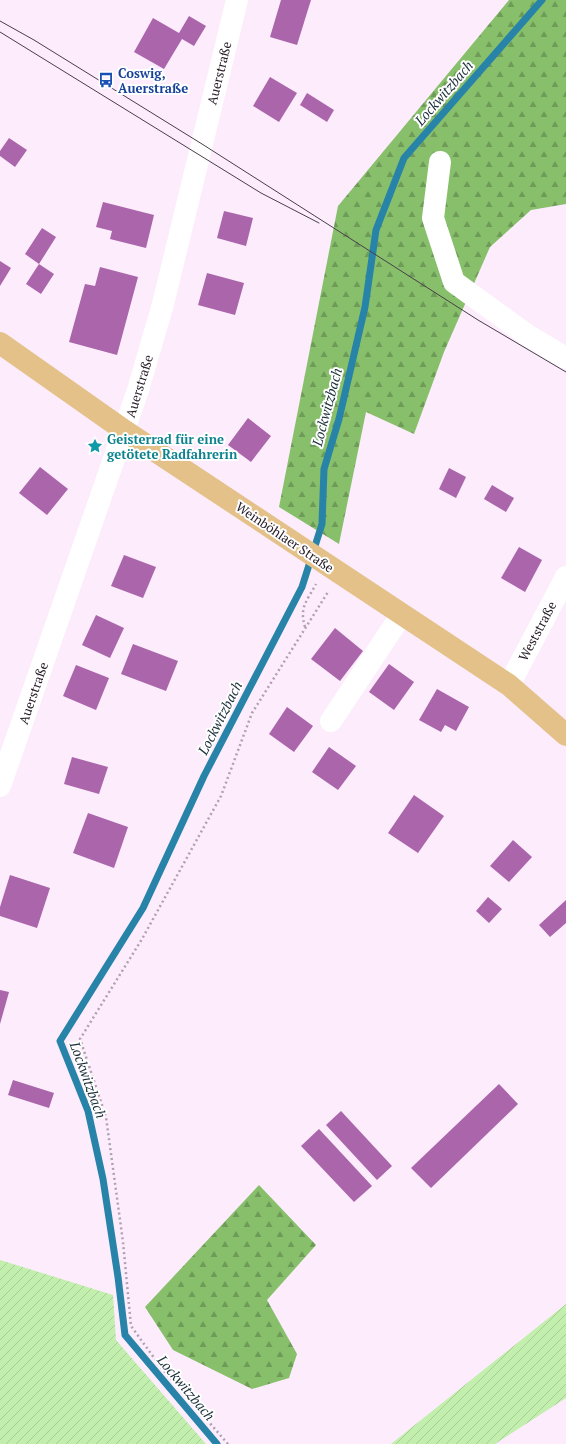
<svg xmlns="http://www.w3.org/2000/svg" width="566" height="1444" font-family="'PT Serif',serif">
	<defs>
		<pattern id="forest-firs" width="22" height="20" patternUnits="userSpaceOnUse"><rect width="22" height="20" fill="#87bf6b"/><path d="M5 1l3.5 6h-7zM16 11l3.5 6h-7z" fill="#6e9b58"/></pattern>
		<pattern id="garden-furrows" width="10" height="10" patternUnits="userSpaceOnUse"><rect width="10" height="10" fill="#c2efad"/><path d="M-1 1l2-2M0 10L10 0M9 11l2-2" fill="none" stroke="#a7cc95"/></pattern>
	</defs>
	<rect width="100%" height="100%" fill="#fcecfc"/>
	<g fill="url(#forest-firs)">
		<path d="M509,0H566V204L531,210L490,247L444,352L414,434L366,412L339,544L279,507L338,206Z"/>
		<path d="M259,1185L316,1245L267,1300L297,1354L289,1378L252,1389L173,1350L145,1307Z"/>
	</g>
	<g fill="url(#garden-furrows)">
		<path d="M0,1260L113,1295L116,1340L206,1444H0Z"/>
		<path d="M566,1304V1398L495,1444H391Z"/>
	</g>
	<g fill="none" stroke-linecap="round" stroke-linejoin="round">
		<path stroke="#2883a8" stroke-width="7" d="M217,1444L125,1335L118,1277L103,1179L88,1111L60,1041L143,908L204,776L302,587L322,524L324,469L339,419L365,307L376,230L404,158L542,0"/>
	</g>
	<g fill="#aa65ab">
		<path d="M281,0H311L297,45L270,37Z"/>
		<path d="M189,16L206,26L194,46L182,39L164,69L134,52L153,18L179,33Z"/>
		<path d="M270,77L297,93L279,122L253,106Z"/>
		<path d="M307,93L334,110L327,122L300,105Z"/>
		<path d="M9,138L27,150L15,167L0,156V151Z"/>
		<path d="M103,202L154,215L146,248L110,239L112,231L96,227Z"/>
		<path d="M224,211L253,218L246,246L217,238Z"/>
		<path d="M42,228L56,237L39,264L25,254Z"/>
		<path d="M0,261L11,268L0,286Z"/>
		<path d="M39,264L54,274L41,294L26,284Z"/>
		<path d="M100,267L138,277L117,355L69,342L85,284L95,286Z"/>
		<path d="M207,273L244,283L235,315L198,305Z"/>
		<path d="M248,418L271,436L251,462L228,445Z"/>
		<path d="M40,467L68,489L47,515L19,493Z"/>
		<path d="M449,468L466,477L456,498L439,489Z"/>
		<path d="M492,485L514,498L506,512L484,499Z"/>
		<path d="M519,547L542,560L525,592L501,578Z"/>
		<path d="M124,555L156,567L143,598L111,586Z"/>
		<path d="M96,615L124,628L110,658L82,645Z"/>
		<path d="M335,628L363,651L340,681L311,659Z"/>
		<path d="M133,644L178,661L166,691L121,674Z"/>
		<path d="M389,664L414,682L394,710L369,692Z"/>
		<path d="M76,665L109,678L96,710L63,696Z"/>
		<path d="M437,689L469,707L456,731L445,725L441,732L419,720Z"/>
		<path d="M287,707L313,726L294,752L269,734Z"/>
		<path d="M329,747L356,766L338,790L312,772Z"/>
		<path d="M72,757L108,767L99,794L64,784Z"/>
		<path d="M414,795L444,816L418,853L388,833Z"/>
		<path d="M88,813L128,827L114,868L73,853Z"/>
		<path d="M513,840L532,857L509,882L490,866Z"/>
		<path d="M10,875L50,888L37,928L0,916V907Z"/>
		<path d="M488,897L502,909L489,923L476,911Z"/>
		<path d="M566,900V923L550,937L539,925Z"/>
		<path d="M0,990L9,992L0,1024Z"/>
		<path d="M13,1080L54,1093L49,1108L8,1095Z"/>
		<path d="M499,1084L518,1104L431,1188L411,1168Z"/>
		<path d="M341,1111L392,1166L377,1180L326,1125Z"/>
		<path d="M319,1129L372,1186L354,1202L301,1146Z"/>
	</g>
	<g fill="none" stroke-linecap="round" stroke-linejoin="round">
		<g stroke="#afa1af" stroke-width="2.5" stroke-dasharray="2 3" stroke-linecap="butt">
			<path d="M305,627C299,607 307,601 316,584"/>
			<path d="M228,1444L160,1366L131,1326L123,1242L106,1117L80,1039L142,939L221,796L252,713L328,592"/>
		</g>
		<g stroke="#fff" stroke-width="22">
			<path d="M440,162L433,218L454,282L527,335L566,358"/>
			<path d="M509,685L566,577"/>
			<path d="M331,721L402,614"/>
			<path d="M0,786L138,390L163,304L237,0"/>
		</g>
		<path stroke="#e3c189" stroke-width="22" d="M0,343L125,431L509,685L566,735"/>
		<g stroke="#493f49" stroke-width="1">
			<path d="M0,21L34,40L202,144L478,320L566,372"/>
			<path d="M0,32L261,193L319,223"/>
		</g>
	</g>
	<defs>
		<g id="bus-bare" transform="scale(1.2)"><path d="M-5-6H5V4H4V6H2V4H-2V6H-4V4H-5ZM-3.5-4V0h7V-4ZM-3.5 1.2v1.5H-2V1.2ZM2 1.2v1.5H3.5V1.2Z" fill="#1a4fb4" stroke="#fff" stroke-width="2.5" paint-order="stroke"/></g>
		<g id="sight-bare" transform="scale(1.2)"><path d="M0-6L1.8-2.2L6-1.7L2.9 1.2L3.7 5.4L0 3.3L-3.7 5.4L-2.9 1.2L-6-1.7L-1.8-2.2Z" fill="#0f9aa8" stroke="#fff" stroke-width="2.5" paint-order="stroke"/></g>
	</defs>
	<g fill-rule="evenodd">
		<use href="#bus-bare" x="106" y="80"/>
		<use href="#sight-bare" x="95" y="446"/>
	</g>
	<g text-anchor="middle" stroke-width="4" stroke-linejoin="round" paint-order="stroke">
		<g font-size="13" font-weight="bold" fill="#164399" stroke="#fff" text-anchor="start">
			<text x="118" y="78">Coswig,<tspan x="118" dy="15">Auerstraße</tspan></text>
		</g>
		<g font-size="13" fill="#261d26" stroke="#fff">
			<text transform="translate(219 73) rotate(-76)" y="5">Auerstraße</text>
			<text transform="translate(139 386) rotate(-73)" y="5">Auerstraße</text>
			<text transform="translate(285 537) rotate(34)" y="5">Weinböhlaer Straße</text>
			<text transform="translate(537 631) rotate(-62)" y="5">Weststraße</text>
			<text transform="translate(33 693) rotate(-71)" y="5">Auerstraße</text>
		</g>
		<g font-size="13" font-weight="bold" fill="#0d838f" stroke="#fff" text-anchor="start">
			<text x="107" y="444">Geisterrad für eine<tspan x="107" dy="15">getötete Radfahrerin</tspan></text>
		</g>
		<g font-size="14" font-style="italic" fill="#192e38" stroke="#fff">
			<text transform="translate(444 93) rotate(-49)" y="5">Lockwitzbach</text>
			<text transform="translate(327 407) rotate(-75)" y="5">Lockwitzbach</text>
			<text transform="translate(220 718) rotate(-63)" y="5">Lockwitzbach</text>
			<text transform="translate(88 1080) rotate(70)" y="5">Lockwitzbach</text>
			<text transform="translate(186 1388) rotate(50)" y="5">Lockwitzbach</text>
		</g>
	</g>
</svg>
